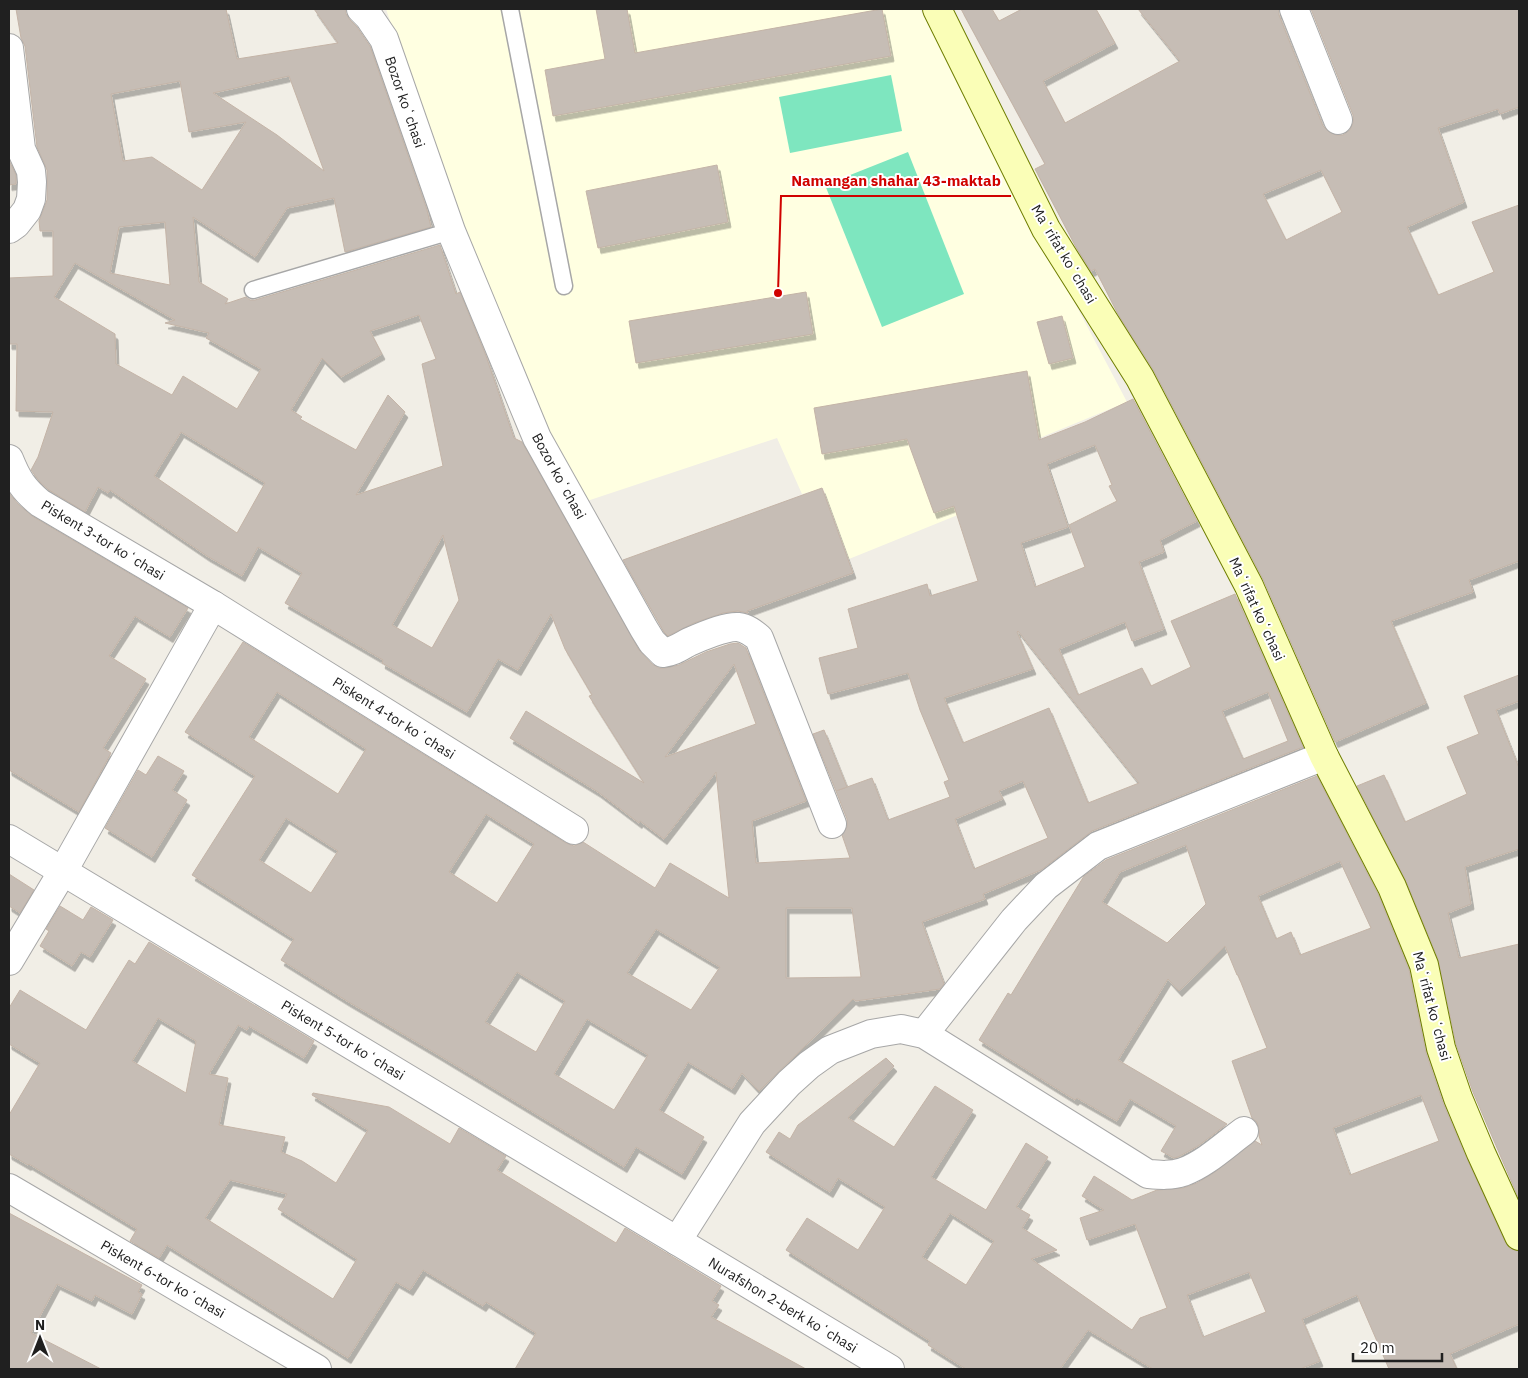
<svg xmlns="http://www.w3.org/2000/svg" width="1528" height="1378" font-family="'IBM Plex Sans',sans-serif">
	<defs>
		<filter id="shadow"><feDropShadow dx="3" dy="5.5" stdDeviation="0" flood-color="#0004"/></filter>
	</defs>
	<rect width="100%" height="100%" fill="#f1eee6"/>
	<path fill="#ffffe1" d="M386,9H920L1127,402L967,468L980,506L849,559L823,488L802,494L777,438L581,503L520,373L455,212Z"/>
	<g fill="#7ee6bf">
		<path d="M891,75L902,131L790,153L779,97Z"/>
		<path d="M908,152L964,294L882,327L825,185Z"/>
	</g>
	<g fill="#c6bdb5" stroke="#c4b4a7" fill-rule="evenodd" filter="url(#shadow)">
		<path d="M16,9H226L237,59L338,43L314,9H346V14L350,20L357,27L370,46L427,210L431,227L345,252L334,198L287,208L255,257L193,217L199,282L228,299L225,304L246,297L250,300H255L440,245L456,294L460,292L486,356L514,438L522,442L639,650L652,664L659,668H665L679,665L706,652L730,644L738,643L746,648L806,801L752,821L756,863L850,858L842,835L847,827V819L836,791L872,778L888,820L950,797L944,782L949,780L920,710L908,673L828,694L819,658L858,648L848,609L927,584L930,596L978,581L954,506L934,513L907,439L822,454L814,408L1027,371L1039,440L1085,422L1133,399L1197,521L1160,540L1164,552L1139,562L1164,629L1132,641L1125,622L1059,649L1078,695L1142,668L1151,686L1191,667L1171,621L1235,594L1303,747L1092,831L1041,870L983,894L985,899L922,922L944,984L940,989L856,1001L853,999L759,1091L742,1073L732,1089L688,1062L659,1110L704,1137L682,1174L636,1147L624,1167L437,1054L347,1001L281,960L294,939L192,875L255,776L185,732L243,642L566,843L574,846L583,842L655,888L670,863L729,898L716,772L664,839L640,821L639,823L598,792L510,738L526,711L644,783L589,696L592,695L565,649L551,614L518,670L498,659L467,712L382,663L383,660L285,603L302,573L258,547L242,576L207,556L110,490L108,493L98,487L85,512L49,490L40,482L31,470L38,457L53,412L16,411L17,344H9V278L53,276V231H40L39,221L47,200V170L37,147L25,46L21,38ZM289,76L324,171L277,135L213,93ZM180,81L189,132L246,122L202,190L152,157L123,161L111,94ZM165,222L170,285L110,273L119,227ZM75,263L175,320L165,323L209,333L206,338L261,369L237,409L183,376L172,395L116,364L115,334L54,297ZM419,315L436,359L422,364L443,466L356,495L405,412L388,395L356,450L300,419L302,417L291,410L322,358L341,377L382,354L370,331ZM181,432L265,483L237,533L154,476ZM1095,445L1112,485L1109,486L1117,501L1069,525L1085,567L1035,587L1021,543L1068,527L1047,464ZM443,535L459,600L432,648L392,625ZM1018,631L1071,698L1139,783L1088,803L1049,708L963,743L944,698L1033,669L1017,632ZM734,664L756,724L665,757ZM277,692L366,749L338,794L249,737ZM1268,692L1288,741L1243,759L1222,711ZM1023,781L1048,838L974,869L955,819L1003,799L999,791ZM486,814L534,844L497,903L449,872ZM286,818L338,851L311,893L259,860ZM786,908H852L861,977L786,978ZM656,929L720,967L691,1010L627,973ZM517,972L565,1001L536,1052L485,1022ZM587,1019L648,1055L614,1110L554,1074Z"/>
		<path d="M596,9H627L635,53L882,9L891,56L553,116L545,70L605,59Z"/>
		<path d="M961,9H992L999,21L1022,9H1096L1115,43L1043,81L1065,123L1180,61L1138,9H1279V15L1323,126L1329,132L1336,135H1343L1350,130L1353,123V115L1311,9H1519V107L1500,114L1498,109L1438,128L1464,202L1407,227L1438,295L1494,272L1472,222L1519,205V561L1469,580L1473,592L1391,621L1426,703L1335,742L1263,579L1154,371L1118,314L1095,269L1091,271L1076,247L1035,169L1045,164ZM1321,170L1342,212L1286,240L1263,194Z"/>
		<path d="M9,160L16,175V184L9,185Z"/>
		<path d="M717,165L728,222L598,248L586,191Z"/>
		<path d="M806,292L813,334L636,363L629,321Z"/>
		<path d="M1062,316L1073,358L1049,364L1037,322Z"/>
		<path d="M822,488L853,573L747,611L748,613L738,611L723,613L694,623L668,636L664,632L623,560Z"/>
		<path d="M9,493L18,504L32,516L188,608L170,637L135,616L109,656L146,679L103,748L111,753L79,812L9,770Z"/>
		<path d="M1519,675V701L1496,710L1519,768V849L1465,867L1471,904L1448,913L1459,958L1519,944V1199L1473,1092L1456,1044L1438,959L1406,881L1357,786L1384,775L1405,822L1467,794L1447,747L1479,734L1464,696Z"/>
		<path d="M824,730L847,787L836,791L813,734Z"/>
		<path d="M158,756L184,771L172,790L187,800L152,857L105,828L138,770L146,775Z"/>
		<path d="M1317,776L1378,894L1409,970L1426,1053L1443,1103L1467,1159L1505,1242L1510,1249L1519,1251V1324L1450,1354L1457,1369H1389L1357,1295L1302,1319L1320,1361L1300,1369H1153L1088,1330L1060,1369H966L928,1345L930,1341L786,1250L807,1218L858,1250L885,1207L838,1178L830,1192L766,1152L779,1132L790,1139L798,1125L886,1058L894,1066L848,1118L894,1147L935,1086L973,1110L931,1177L986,1210L1026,1143L1048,1157L1016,1207L1030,1215L1022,1228L1057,1250L1031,1259L1132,1330L1140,1318L1167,1308L1135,1224L1087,1240L1080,1218L1104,1210L1082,1196L1094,1176L1132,1200L1157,1190L1183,1188L1197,1183L1215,1172L1255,1141L1262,1145L1259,1136V1129L1257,1122L1252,1118L1232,1061L1267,1048L1238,975H1237L1225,946L1179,991L1168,979L1118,1060L1227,1124L1198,1146L1178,1157L1174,1158L1161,1151L1176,1126L1130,1099L1117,1121L1077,1098L1075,1100L979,1040L1008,993L1011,995L1084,876L1106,860ZM1186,845L1206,904L1167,943L1102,902L1120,872ZM1340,861L1371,928L1300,955L1291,932L1276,939L1258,896ZM1421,1095L1439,1141L1350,1175L1333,1128ZM950,1213L994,1241L966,1285L922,1257ZM1249,1272L1266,1312L1203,1337L1187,1295Z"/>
		<path d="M9,874L34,890L20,913L9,906Z"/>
		<path d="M60,906L83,920L91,907L113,920L90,957L81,952L72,966L40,946L49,931L46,929Z"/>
		<path d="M149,942L314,1041L304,1058L249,1026L247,1030L238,1025L209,1074L228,1078L219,1125L285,1137L281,1152L302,1161L336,1183L368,1130L312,1095L313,1093L389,1107L450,1144L459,1128L506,1156L497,1170L616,1243L625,1228L721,1286L712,1301L719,1305L711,1317L806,1369H515L536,1333L486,1302L483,1306L423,1270L410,1290L396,1282L348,1358L167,1245L159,1258L130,1241L137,1229L29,1164L28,1165L9,1154V1115L40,1063L9,1044V1008L20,990L86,1030L129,960L135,964ZM158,1018L196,1041L186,1093L132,1061ZM230,1180L287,1194L278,1209L357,1259L333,1299L205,1218Z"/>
		<path d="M9,1213L142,1285L138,1292L142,1294L132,1314L95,1295L92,1301L57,1284L31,1333L101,1369H9Z"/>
	</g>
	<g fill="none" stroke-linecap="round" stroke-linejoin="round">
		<g stroke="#a7a7a7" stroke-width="19">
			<g id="lane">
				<path d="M510,9L564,286"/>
				<path d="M253,290L451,231"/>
			</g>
		</g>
		<g stroke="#a7a7a7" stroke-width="30">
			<g id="street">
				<path d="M361,9L369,17L384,39L451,231L537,438L644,629L652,642L663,653C673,652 680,647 689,642C700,637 726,626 738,627C747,628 753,633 759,638L832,824"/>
				<path d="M1294,9L1338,120"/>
				<path d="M9,48L21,149L31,171L32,182L31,199L27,210L16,224L9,229"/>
				<path d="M9,459C17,479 23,489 40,503L213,605L574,830"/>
				<path d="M9,839L890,1369"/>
				<path d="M9,961L63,871L213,605"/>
				<path d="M924,1034L1014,920L1046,886L1098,846L1324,756"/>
				<path d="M9,1188L317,1369"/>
				<path d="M677,1241L752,1123L789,1083L809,1065L830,1050L871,1034L901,1029L924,1034L1148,1174C1160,1175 1171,1176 1183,1172C1205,1164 1225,1145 1244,1131"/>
			</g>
		</g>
		<g stroke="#6f7e00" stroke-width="30">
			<path id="secondary" d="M937,9L1046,229L1140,378L1249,586L1324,756L1392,887L1424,965L1441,1048L1458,1098L1481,1153L1519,1236"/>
		</g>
		<use href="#lane" stroke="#fff" stroke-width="16"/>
		<use href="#street" stroke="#fff" stroke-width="28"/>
		<use href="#secondary" stroke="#fafeb7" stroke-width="28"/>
	</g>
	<g text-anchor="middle" stroke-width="4" stroke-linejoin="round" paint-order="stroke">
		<g font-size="14" fill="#202020" stroke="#fff">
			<text transform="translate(405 102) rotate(71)" y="5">Bozor koʻchasi</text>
			<text transform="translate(1064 254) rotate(59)" y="5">Maʻrifat koʻchasi</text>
			<text transform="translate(559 476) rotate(61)" y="5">Bozor koʻchasi</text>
			<text transform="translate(103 540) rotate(31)" y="5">Piskent 3-tor koʻchasi</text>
			<text transform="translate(1257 609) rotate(65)" y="5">Maʻrifat koʻchasi</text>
			<text transform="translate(394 718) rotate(32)" y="5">Piskent 4-tor koʻchasi</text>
			<text transform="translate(1432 1006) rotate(75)" y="5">Maʻrifat koʻchasi</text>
			<text transform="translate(343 1040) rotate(31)" y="5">Piskent 5-tor koʻchasi</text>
			<text transform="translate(163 1279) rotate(30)" y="5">Piskent 6-tor koʻchasi</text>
			<text transform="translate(783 1305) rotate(31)" y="5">Nurafshon 2-berk koʻchasi</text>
		</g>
	</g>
	<path fill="none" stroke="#d00200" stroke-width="2" d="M778 293L781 196H1011"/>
	<circle fill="#d00200" stroke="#fff" stroke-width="2" cx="778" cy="293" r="5"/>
	<g font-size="15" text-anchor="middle" font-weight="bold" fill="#d00200" stroke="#fff" stroke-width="4" stroke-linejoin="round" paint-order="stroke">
		<text x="896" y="186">Namangan shahar 43-maktab</text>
	</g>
	<rect width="1528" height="1378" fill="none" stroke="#202020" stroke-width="20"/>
	<g transform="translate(40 1338)" stroke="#ffffff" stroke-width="4" paint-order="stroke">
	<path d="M0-4L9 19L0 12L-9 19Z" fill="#202020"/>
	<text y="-8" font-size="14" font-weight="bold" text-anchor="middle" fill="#202020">N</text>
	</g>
	<path d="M1353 1353v8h89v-8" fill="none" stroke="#202020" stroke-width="2.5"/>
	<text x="1360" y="1353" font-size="15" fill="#202020" stroke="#ffffff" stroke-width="4" paint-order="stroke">20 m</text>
</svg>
